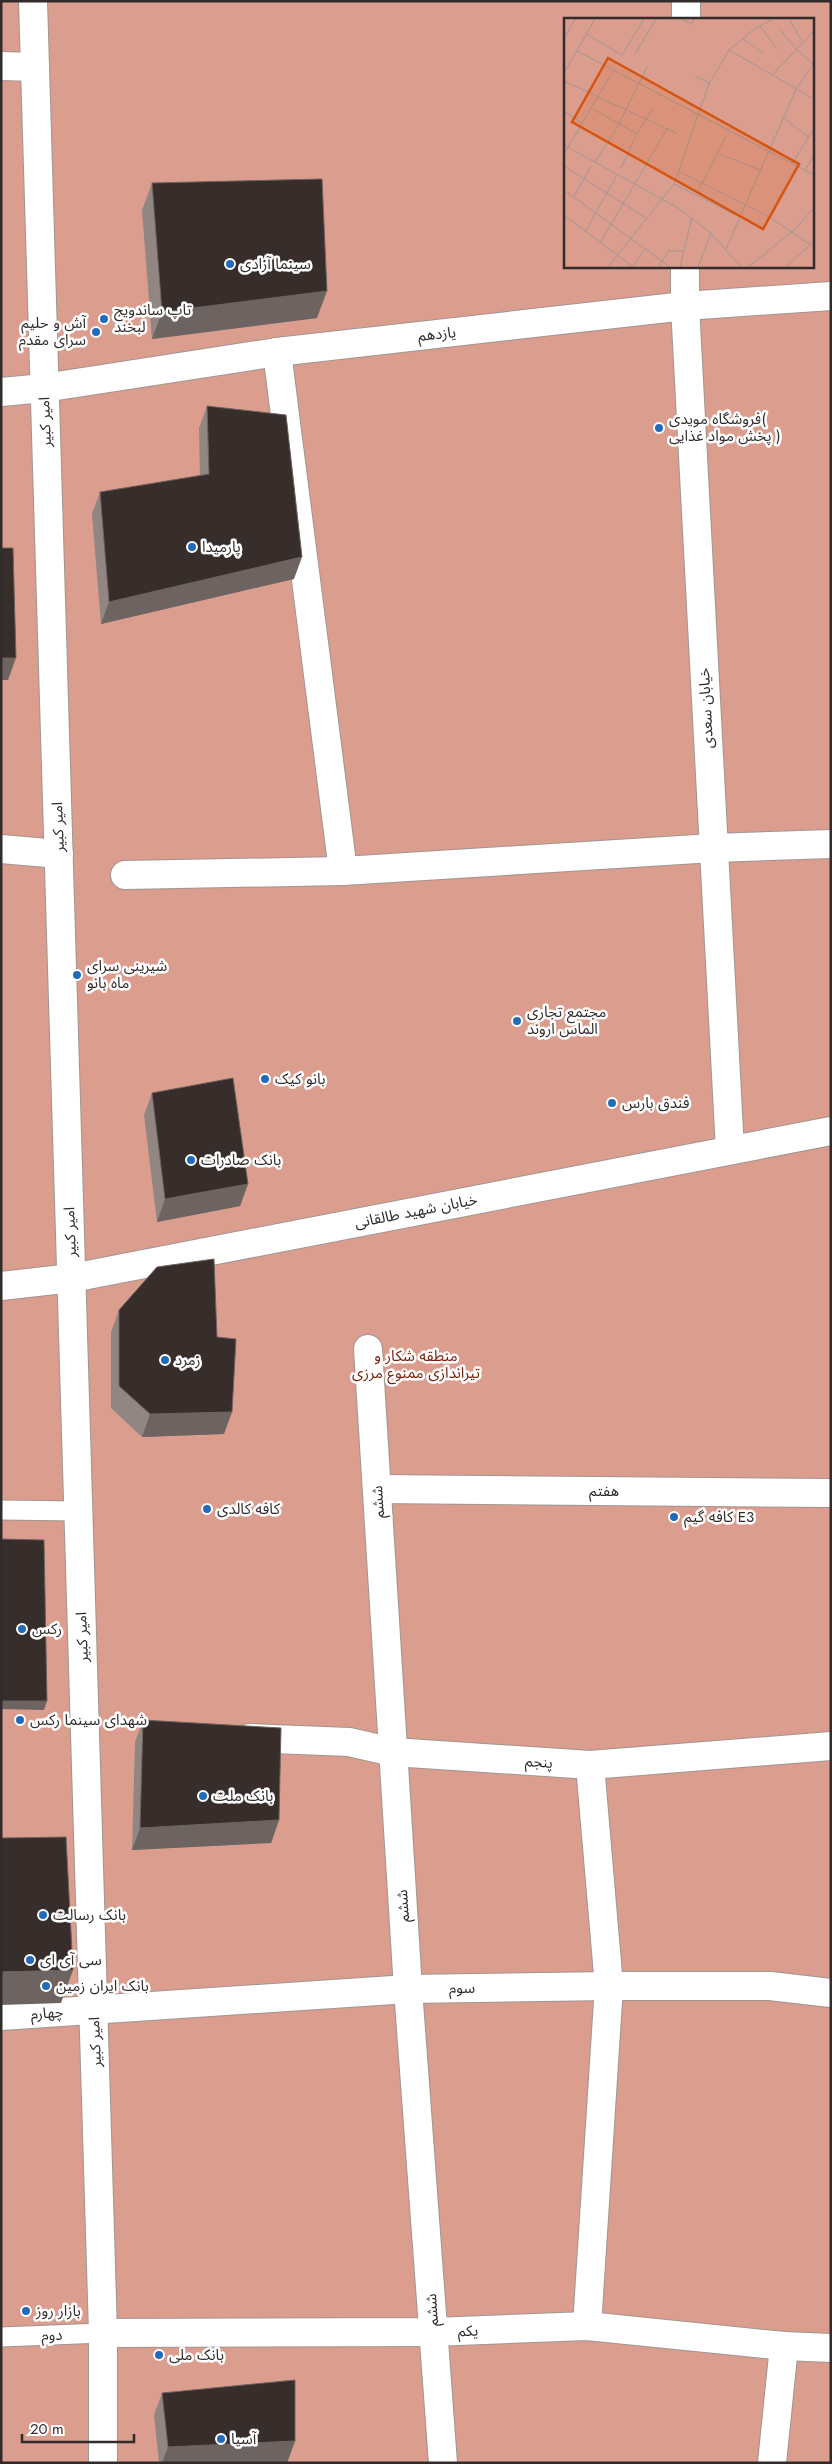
<svg xmlns="http://www.w3.org/2000/svg" width="832" height="2464" font-family="Jost,'Noto Sans Arabic',sans-serif">
	<rect width="100%" height="100%" fill="#ebdeda"/>
	<path fill="#db9d8e" fill-rule="evenodd" d="M1,1H831V2463H1ZM566,19H813V266H566Z"/>
	<g fill="none" stroke-linecap="round" stroke-linejoin="round">
		<g stroke="#a19592" stroke-width="21">
			<g id="lane">
				<path d="M1,1510L78,1511"/>
				<path d="M1,2337L103,2333"/>
			</g>
		</g>
		<g stroke="#a19592" stroke-width="30">
			<g id="street">
				<path d="M686,19V1"/>
				<path d="M1,66L35,67"/>
				<path d="M685,266V306L730,1150"/>
				<path d="M277,352L343,871"/>
				<path d="M1,392L44,388L277,352L685,306L831,296"/>
				<path d="M1,849L59,854"/>
				<path d="M125,875L343,871L713,848L831,844"/>
				<path d="M368,1349L408,1989L443,2463"/>
				<path d="M377,1489L831,1493"/>
				<path d="M249,1738L349,1742L393,1752L590,1765L831,1746"/>
				<path d="M1,2016L408,1989L609,1986H770L831,1993"/>
				<path d="M587,2326L609,1986L590,1765"/>
				<path d="M103,2333L433,2332L587,2326L784,2346L831,2348"/>
				<path d="M772,2463L784,2346"/>
			</g>
		</g>
		<g stroke="#a19592" stroke-width="30">
			<g id="secondary">
				<path d="M33,1L103,2333V2463"/>
				<path d="M1,1286L72,1278L831,1131"/>
			</g>
		</g>
		<use href="#lane" stroke="#fff" stroke-width="19"/>
		<use href="#street" stroke="#fff" stroke-width="28"/>
		<use href="#secondary" stroke="#fff" stroke-width="28"/>
	</g>
	<g fill="#918682">
		<path d="M152,183L317,318L152,339L142,210Z"/>
		<path d="M207,406L294,579L101,624L92,514L100,492L200,476L199,428Z"/>
		<path d="M152,1093L248,1184L240,1206L157,1222L144,1115Z"/>
		<path d="M119,1310L217,1337L224,1434L142,1437L111,1408V1332Z"/>
		<path d="M143,1720L279,1820L271,1843L132,1850L135,1742Z"/>
		<path d="M162,2393L295,2441L287,2463H159L154,2415Z"/>
	</g>
	<g fill="#6d6360">
		<path d="M327,291L317,318L152,339L162,312Z"/>
		<path d="M302,557L294,579L101,624L109,602Z"/>
		<path d="M1,658H16L8,680H1Z"/>
		<path d="M248,1184L240,1206L157,1222L165,1199Z"/>
		<path d="M232,1412L224,1434L142,1437L150,1414Z"/>
		<path d="M1,1701H47L44,1710L1,1709Z"/>
		<path d="M279,1820L271,1843L132,1850L140,1828Z"/>
		<path d="M73,1970L61,2003L1,2005V1972Z"/>
		<path d="M295,2441L287,2463H162L168,2447Z"/>
	</g>
	<g fill="#372e2b" stroke="#6d6360">
		<path d="M322,179L327,291L162,312L152,183Z"/>
		<path d="M207,406L286,415L302,557L109,602L100,492L209,474Z"/>
		<path d="M1,548H13L16,658H1Z"/>
		<path d="M233,1078L248,1184L165,1199L152,1093Z"/>
		<path d="M214,1259L217,1337L236,1339L232,1412L150,1414L119,1386V1310L157,1267Z"/>
		<path d="M1,1539L44,1540L47,1701H1Z"/>
		<path d="M143,1720L281,1728L279,1820L140,1828Z"/>
		<path d="M66,1837L73,1970L1,1972V1838Z"/>
		<path d="M295,2380V2441L168,2447L162,2393Z"/>
	</g>
	<g fill="#216bba" stroke="#fff" stroke-width="2">
		<circle cx="230" cy="264" r="5"/>
		<circle cx="104" cy="319" r="5"/>
		<circle cx="96" cy="332" r="5"/>
		<circle cx="659" cy="428" r="5"/>
		<circle cx="192" cy="547" r="5"/>
		<circle cx="77" cy="975" r="5"/>
		<circle cx="517" cy="1021" r="5"/>
		<circle cx="265" cy="1079" r="5"/>
		<circle cx="612" cy="1103" r="5"/>
		<circle cx="191" cy="1160" r="5"/>
		<circle cx="165" cy="1360" r="5"/>
		<circle cx="207" cy="1509" r="5"/>
		<circle cx="674" cy="1517" r="5"/>
		<circle cx="22" cy="1629" r="5"/>
		<circle cx="20" cy="1720" r="5"/>
		<circle cx="203" cy="1796" r="5"/>
		<circle cx="43" cy="1915" r="5"/>
		<circle cx="30" cy="1960" r="5"/>
		<circle cx="46" cy="1986" r="5"/>
		<circle cx="26" cy="2311" r="5"/>
		<circle cx="159" cy="2355" r="5"/>
		<circle cx="221" cy="2439" r="5"/>
	</g>
	<g text-anchor="middle" stroke-width="5" stroke-linejoin="round" paint-order="stroke">
		<g font-size="15" fill="#312c2b" stroke="#fff" text-anchor="start">
			<text x="240" y="269">سینما آزادی</text>
			<text x="114" y="315">تاپ ساندویج<tspan x="114" dy="17">لبخند</tspan></text>
			<text x="86" y="328" text-anchor="end">آش و حلیم<tspan x="86" dy="17">سرای مقدم</tspan></text>
			<text x="669" y="424">فروشگاه مویدی(<tspan x="669" dy="17">پخش مواد غذایی )</tspan></text>
			<text x="202" y="552">پارمیدا</text>
			<text x="87" y="971">شیرینی سرای<tspan x="87" dy="17">ماه بانو</tspan></text>
			<text x="527" y="1017">مجتمع تجاری<tspan x="527" dy="17">الماس اروند</tspan></text>
			<text x="275" y="1084">بانو کیک</text>
			<text x="622" y="1108">فندق بارس</text>
			<text x="201" y="1165">بانک صادرات</text>
			<text x="175" y="1365">زمرد</text>
			<text x="217" y="1514">کافه کالدی</text>
			<text x="684" y="1522">کافه گیم E3</text>
			<text x="32" y="1634">رکس</text>
			<text x="30" y="1725">شهدای سینما رکس</text>
			<text x="213" y="1801">بانک ملت</text>
			<text x="53" y="1920">بانک رسالت</text>
			<text x="40" y="1965">سی آی ای</text>
			<text x="56" y="1991">بانک ایران زمین</text>
			<text x="36" y="2316">بازار روز</text>
			<text x="169" y="2360">بانک ملی</text>
			<text x="231" y="2444">آسیا</text>
		</g>
		<g font-size="15" fill="#312c2b" stroke="#fff">
			<text transform="translate(437 334) rotate(-6)" y="5">یازدهم</text>
			<text transform="translate(45 422) rotate(-92)" y="5">امیر کبیر</text>
			<text transform="translate(706 708) rotate(-93)" y="5">خیابان سعدی</text>
			<text transform="translate(58 827) rotate(-92)" y="5">امیر کبیر</text>
			<text transform="translate(416 1211) rotate(-11)" y="5">خیابان شهيد طالقانی</text>
			<text transform="translate(70 1232) rotate(-92)" y="5">امیر کبیر</text>
			<text x="604" y="1496">هفتم</text>
			<text transform="translate(378 1502) rotate(-94)" y="5">ششم</text>
			<text transform="translate(82 1637) rotate(-92)" y="5">امیر کبیر</text>
			<text transform="translate(539 1762) rotate(4)" y="5">پنجم</text>
			<text transform="translate(403 1906) rotate(-94)" y="5">ششم</text>
			<text transform="translate(462 1988) rotate(-1)" y="5">سوم</text>
			<text transform="translate(47 2013) rotate(-4)" y="5">چهارم</text>
			<text transform="translate(95 2042) rotate(-92)" y="5">امیر کبیر</text>
			<text transform="translate(432 2310) rotate(-94)" y="5">ششم</text>
			<text transform="translate(468 2331) rotate(-2)" y="5">یکم</text>
			<text transform="translate(52 2335) rotate(-2)" y="5">دوم</text>
		</g>
		<g font-size="15" fill="#751e0a" stroke="#fff">
			<text x="416" y="1361">منطقه شکار و<tspan x="416" dy="17">تیراندازی ممنوع مرزی</tspan></text>
		</g>
	</g>
	<g transform="translate(564 18)">
		<rect width="250" height="250" fill="#ebdeda"/>
		<path d="M0,1H250V249H0Z" fill="#db9d8e"/>
		<path fill="none" stroke="#a19794" stroke-width="1" d="M117,1L128,6L130,1M226,3L238,23M196,8L213,31M216,11L231,30L250,47M22,16L58,37L80,1M178,20L199,35M0,21L11,1M165,32L250,81M13,33L250,157M71,36L92,1M0,55L31,1M208,57L250,13M131,58L145,65M0,63L114,116M29,91L73,116M0,93L19,106M218,99L244,119M0,127L114,190L147,215L177,249M153,135L196,152M0,136L49,53M31,144L54,108L83,49M228,146L250,110M0,148L82,200M57,150L73,116L89,90M241,152L250,137M114,153L202,197L250,229M110,166L176,199M0,172L106,249M133,175L162,118M10,178L27,148M0,197L69,249M21,214L53,157M36,225L103,111M162,231L232,71L250,45M70,248L81,230M44,249L110,166L145,66L165,32L189,12L209,1M94,249L105,233H120M116,249L128,199M134,249L147,215M184,249L229,213L250,190M222,249L250,223"/>
		<path fill="#d6540f" fill-opacity="0.15" stroke="#d6540f" stroke-width="2.5" d="M44,40L235,146L199,211L8,104Z"/>
		<rect width="250" height="250" fill="none" stroke="#312c2b" stroke-width="2.5"/>
	</g>
	<rect width="832" height="2464" fill="none" stroke="#312c2b" stroke-width="5"/>
	<path d="M22 2434v8h112v-8" fill="none" stroke="#312c2b" stroke-width="2.5"/>
	<text x="30" y="2434" font-size="15" fill="#312c2b" stroke="#ffffff" stroke-width="4" paint-order="stroke">20 m</text>
</svg>
